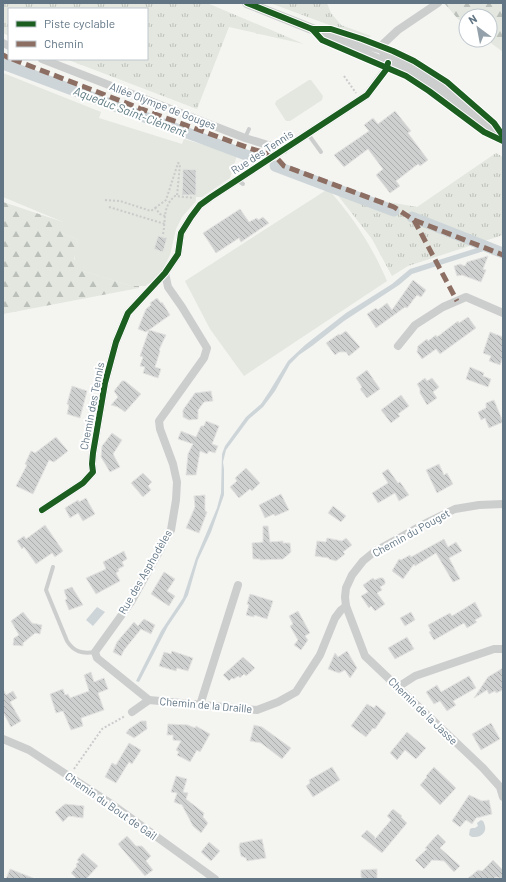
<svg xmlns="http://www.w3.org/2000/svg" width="506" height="882" font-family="Barlow,sans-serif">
	<defs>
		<pattern id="grass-tufts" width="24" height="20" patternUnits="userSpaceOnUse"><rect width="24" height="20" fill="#e3e7df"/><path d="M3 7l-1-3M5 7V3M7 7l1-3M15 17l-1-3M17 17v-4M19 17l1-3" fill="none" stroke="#bbc0ba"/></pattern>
		<pattern id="forest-firs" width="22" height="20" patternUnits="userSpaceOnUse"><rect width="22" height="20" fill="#e3e7df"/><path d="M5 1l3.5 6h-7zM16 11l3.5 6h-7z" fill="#bbc0ba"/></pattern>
		<pattern id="building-back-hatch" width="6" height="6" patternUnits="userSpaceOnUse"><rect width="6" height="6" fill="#ced0cf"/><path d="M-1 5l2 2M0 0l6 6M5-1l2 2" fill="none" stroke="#abadae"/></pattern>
	</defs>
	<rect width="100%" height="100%" fill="#f4f4f1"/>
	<g fill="url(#grass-tufts)">
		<path d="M3,3H207L304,44L229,27L197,109L66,59H147V9H9V36L3,33Z"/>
		<path d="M270,3H327L331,13L341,25L371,36L367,39Z"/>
		<path d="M496,153L503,157V235L408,266L392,276L372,239L336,193L417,207Z"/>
	</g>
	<g fill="url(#forest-firs)">
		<path d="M446,3H503V52L487,40H490V16H466V25L458,19L445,4Z"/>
		<path d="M3,202L63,222L62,233L78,240L74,259L83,271L131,286H139V288L3,314Z"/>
	</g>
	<g fill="#e3e7df">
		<path d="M3,73L101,112L99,118L182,144L184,139L237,155L230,178L202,197H196V201L182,217L176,229L170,255L159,277L145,286H131L83,271C70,261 75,254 78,240L62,233V227L63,222L3,197Z"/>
		<path d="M309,80H311L323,96L322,100L290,121H286L275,104L276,101Z"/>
		<path d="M328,189C353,217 372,246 387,281L244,376L210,329L185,281Z"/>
	</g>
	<g fill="#cdd5d8">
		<path d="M480,247L487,250L412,274L399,285L344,321L312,346L299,355L290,364L275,391L263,407L249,419L226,450L223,462L224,469V495L211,532L198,560L188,595L183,604L168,626L139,682L136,681L161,631L183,598L196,558L217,508L221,493L222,454L225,446L246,417L261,404L269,392L288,361L305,345L346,313L392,284L410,269Z"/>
		<path d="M97,607L105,612L93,626L86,620Z"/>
		<path d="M481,820L483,821C489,831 482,838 472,837L469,835L470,829L472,828H475L478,826L477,823Z"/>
	</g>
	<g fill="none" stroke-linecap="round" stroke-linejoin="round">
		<g stroke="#cdd5d8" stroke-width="11">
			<path d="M3,64L257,159"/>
			<path d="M275,166L394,211"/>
			<path d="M412,217L503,253"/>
		</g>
	</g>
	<g fill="url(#building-back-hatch)" stroke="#e3e3e1">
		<path d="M395,111L411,131L408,133L428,160L420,166L418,164L396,181L400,186L390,193L376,175L383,169L368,149L344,167L334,155L369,131L364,125L373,118L378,124Z"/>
		<path d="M183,169L196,170V195H182Z"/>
		<path d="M240,209L249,222L257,218L258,220L263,217L269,223L241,242L239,238L216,253L203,233Z"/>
		<path d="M158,236L167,238L163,252L154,249Z"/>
		<path d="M488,256L483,269L486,270L481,282L462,275L457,276L454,266L460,264L465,266L467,262Z"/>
		<path d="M413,280L426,290L421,297L417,295L407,308L405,307L376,328L367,314L376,308L378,310L387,303L392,310Z"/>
		<path d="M157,298L161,303L162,302L170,315L146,332L138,329L146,309L151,305L150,303Z"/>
		<path d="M468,317L476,328L440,354L436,349L422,359L417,352L418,346L427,339L428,341L436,335L437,337L458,321L459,323Z"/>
		<path d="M149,330L166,335L159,350L160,351L155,367L161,369L158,378L143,373L145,367L140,366L143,357L140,356Z"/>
		<path d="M346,331L360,347L349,356L346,352H339L335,355L326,343L339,334L340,335Z"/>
		<path d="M490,332L503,337V357L500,365L489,361L491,356L483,353Z"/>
		<path d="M470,367L484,373L483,376L491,379L488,387L466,379Z"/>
		<path d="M367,370L380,389L367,398L360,389L362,387L356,378Z"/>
		<path d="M425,378L427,381L432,378L439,387L433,392L437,398L427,405L420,393V389L417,384Z"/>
		<path d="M122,381H125L141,394L125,412L118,407L111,405L118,397L114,391Z"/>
		<path d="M72,386L87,391L80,418L67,414L69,405L67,404Z"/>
		<path d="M211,391L213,401L204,402L198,410V419L189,420L183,417V410L195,393Z"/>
		<path d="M401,395L409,406L398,414L400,416L391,423L381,410Z"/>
		<path d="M494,400L503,422L489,428L485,418L481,420L478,412L486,408V403Z"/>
		<path d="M206,421L219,426L212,444L218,446L215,453L209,451L207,454L200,451L196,475H186L188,454L193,444L178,439L181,431L196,437L201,426H204Z"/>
		<path d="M112,433L122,440L113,454L120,467L110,472L101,457L102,446Z"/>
		<path d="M56,437L68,451L54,462L49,460L33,494L16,486L27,465L25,464L31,451L35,453Z"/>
		<path d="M439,464L444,475L447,473L453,484L437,493L426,470Z"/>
		<path d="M246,468L260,483L252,491L250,489L239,498L230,487L237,481L235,478Z"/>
		<path d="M388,469L398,483L400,482L409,495L399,501L395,493L378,503L372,493L388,483L382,473Z"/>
		<path d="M143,473L152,482L148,486L151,490L143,497L131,483Z"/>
		<path d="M281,494L289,510L275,516L274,514L265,518L259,505Z"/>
		<path d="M205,495V511L207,512L199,533L186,528L195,507L194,496Z"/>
		<path d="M86,498L95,514L83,521L78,513L70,518L65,508L78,500L79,502Z"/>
		<path d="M333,506L346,516L341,522L328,513Z"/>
		<path d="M45,525L63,551L55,557L52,553L36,564L24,547L22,549L17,541L24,536L26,539Z"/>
		<path d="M263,526H268L270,542L283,541V543H290L291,552L283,559L260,560V559H253L252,543L263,542Z"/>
		<path d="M327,538L342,541L346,538L352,545L343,552L345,554L336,561L329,559V558L315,556L317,541L326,542Z"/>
		<path d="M444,539L448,547L456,542L462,551L449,558L460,579L453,582L436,553L415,566L414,564L403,579L392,571L399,559L401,560L410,555L411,557Z"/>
		<path d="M124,551L127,559L122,562L124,566L118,569L119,571L116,573L120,581L96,594L86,578L106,569L103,562Z"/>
		<path d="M164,572L175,579L167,591L175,596L169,606L151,594Z"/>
		<path d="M373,578L375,580L379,578H383L385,581V584L380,587L382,590L377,593L385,604L375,611L371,606L369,608L361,596L368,592L363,585Z"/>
		<path d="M72,587L83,605L69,610L65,600L67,599L64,590Z"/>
		<path d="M250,594L273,601L267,619L254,615V617L246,615L249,605L247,604Z"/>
		<path d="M475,602L482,616L475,620L477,622L467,628L464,623L434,640L429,632L431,631L428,625L450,613L452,616Z"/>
		<path d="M298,611L310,633L305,636L308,640L301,650L294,645L298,640L290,626L293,624L289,616Z"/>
		<path d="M23,612L32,623L42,625L40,634L35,633L23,643V646L13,645L14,638L19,635L11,621Z"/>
		<path d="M411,612L415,620L405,626L400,618Z"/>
		<path d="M144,619L155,625L151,634L141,629L124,650L121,656L113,652L117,642L134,622L138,626Z"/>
		<path d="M407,637L414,649L395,659L388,648Z"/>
		<path d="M172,651L193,658L188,671L177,668L176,671L159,666L164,652L171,654Z"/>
		<path d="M347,651L357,668L350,678L345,670L339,673L328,669L335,653L338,657Z"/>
		<path d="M243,657L255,668L246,676L244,674L240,678L238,676L234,679L232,678L229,681L223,675Z"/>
		<path d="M503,668V690L496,693L495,691L489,694L487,690L474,698L488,677Z"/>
		<path d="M91,672L94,682L104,678L108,689L98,693L104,710L81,718L83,726L71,730L63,711L56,713L50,694L63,689L65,695L68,694L70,698L89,691L84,675Z"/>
		<path d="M469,676L476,688L453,701L456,705L447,711L440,701L434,704L426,692L437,685L441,692Z"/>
		<path d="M3,689L6,695L13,691L17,698L10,702L21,721L11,727L3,712Z"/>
		<path d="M367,704L374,708L376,705L386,713L375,729L373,728L366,737L351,726Z"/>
		<path d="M141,721H146L147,729L134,738L126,733L129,729Z"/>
		<path d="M491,723L500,739L481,750L472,734Z"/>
		<path d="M168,724L188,725L195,728L196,726L210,734L200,752L197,750L190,762L177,755L179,752L176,750L181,741L173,740V735H167Z"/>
		<path d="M254,725L262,727L291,748L282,759L261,743L250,741Z"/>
		<path d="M407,732L426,748L416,759L405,750L397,760L390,753Z"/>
		<path d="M129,743L141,750L132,764L129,762L116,783L105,777L112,763L116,765Z"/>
		<path d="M332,767L340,780L313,797L306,786L310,783L309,780Z"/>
		<path d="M434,767L456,788L440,805L420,785L427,777L426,776Z"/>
		<path d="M176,776L187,779L183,792L188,793L186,799L204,813L203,817L208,823L201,833L193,826L182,805L174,802L177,793L171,792Z"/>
		<path d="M469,795L482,801L489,800L492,814L476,818L472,824L466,820L460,827L452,821Z"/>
		<path d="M65,804L84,806L83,818L69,816L63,822L55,812Z"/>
		<path d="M393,809L402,816L401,817L407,823L382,853L361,836L367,830L375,837V839L391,820L387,816Z"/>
		<path d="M438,834L446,842L440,848L460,866L454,872L444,861L432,860L424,869L415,860L427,849L425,848Z"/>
		<path d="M127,836L136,846H142L151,856L146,861L153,870L145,876L118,844Z"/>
		<path d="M262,839L266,858L247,861L246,858L241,856L239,847L240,843Z"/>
		<path d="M209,842L220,851L211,861L201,852Z"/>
		<path d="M83,853L98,866L86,879H77L71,873L77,866L76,864L79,862L77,860Z"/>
		<path d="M493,860L503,870V879L496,877L494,878L497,879H467L478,870L482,871Z"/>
		<path d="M10,869L33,878V879H6Z"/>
		<path d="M377,869V879H364L361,877V870Z"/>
	</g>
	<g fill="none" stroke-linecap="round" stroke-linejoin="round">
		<g stroke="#cacbcb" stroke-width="2" stroke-dasharray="2 2" stroke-linecap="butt">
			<path d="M344,76L356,93"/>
			<path d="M105,200L120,201L151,211L155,208L160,214L165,216"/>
			<path d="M109,207L165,224"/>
			<path d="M155,208L166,200L178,163L180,164L177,196"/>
			<path d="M163,234C166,220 162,207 175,196L194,198"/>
			<path d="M74,769L102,729L125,716"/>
		</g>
		<g stroke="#cccece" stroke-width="4">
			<path d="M308,134L321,152"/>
			<path d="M245,138L249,129"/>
			<path d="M237,180L243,184"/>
			<path d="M53,567L46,590L67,641C74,652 82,654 95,652"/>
		</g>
		<g stroke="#cccece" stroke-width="8">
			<path d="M3,43L9,46"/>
			<path d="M42,59L245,138L284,150"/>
			<path d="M398,346L415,325L443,307L466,297L503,313"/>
			<path d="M503,504L479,505L455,509L428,522L374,552L363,561L352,575L346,588L345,597L346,606L365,656L483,768L500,787L503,797"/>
			<path d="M42,510L83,483L93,472L92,464L93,453L105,383L116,342L128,313L165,273L178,254L181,233L191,217L200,205L211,197L367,95L387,68C389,59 381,54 382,45L398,30L438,3"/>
			<path d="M398,687L415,676L494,649H503"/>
			<path d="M149,700L97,658L95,652L131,602L171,530L176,500L177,482L173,464L160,429L159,421L204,358L207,348L182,307L168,287L165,273"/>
			<path d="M200,705L238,585"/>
			<path d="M132,712L149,700L257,710L278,702L296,692L320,655L335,618L341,610L346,606"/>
			<path d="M3,739L29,750L110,803L215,879"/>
		</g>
		<g stroke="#cccece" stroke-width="10">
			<path d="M247,3L312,29L382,49L437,79L470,105L503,139"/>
			<path d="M335,40C366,56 400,66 430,86C449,98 466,114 485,127"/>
		</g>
		<g stroke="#8d6e63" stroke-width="5" stroke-dasharray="10 5" stroke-linecap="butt">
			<path d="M3,55L9,58"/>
			<path d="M12,59L152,113L249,148L275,156L284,166L394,207L414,220L457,301"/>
			<path d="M414,220L503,255"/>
		</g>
		<g stroke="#fff" stroke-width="8">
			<g id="cycleway">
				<path d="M247,3L312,29H331L362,39L393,51L414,61L447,82L494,123L503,136"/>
				<path d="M312,29L322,40L406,76L429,91L484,132L503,141"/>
				<path d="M42,510L83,483L93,472L92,464L93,453L105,383L116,342L128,313L165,273L178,254L181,233L191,217L200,205L211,197L367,95L386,70L388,63"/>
			</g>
		</g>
		<use href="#cycleway" stroke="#1b5e20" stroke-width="6"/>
	</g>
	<g text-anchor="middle" stroke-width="4" stroke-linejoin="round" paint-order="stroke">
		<g font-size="11" fill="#617584" stroke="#fff">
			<text transform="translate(163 106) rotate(21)" y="4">Allée Olympe de Gouges</text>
			<text transform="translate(262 152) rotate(-33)" y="4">Rue des Tennis</text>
			<text transform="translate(92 406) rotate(-79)" y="4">Chemin des Tennis</text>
			<text transform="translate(411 533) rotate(-29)" y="4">Chemin du Pouget</text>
			<text transform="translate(145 572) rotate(-60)" y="4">Rue des Asphodèles</text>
			<text transform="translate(206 705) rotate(5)" y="4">Chemin de la Draille</text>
			<text transform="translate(423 711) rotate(44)" y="4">Chemin de la Jasse</text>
			<text transform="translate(111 806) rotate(35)" y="4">Chemin du Bout de Gail</text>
		</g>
		<g font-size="12" font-style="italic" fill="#5c7881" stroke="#fff">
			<text transform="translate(130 112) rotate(21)" y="4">Aqueduc Saint-Clément</text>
		</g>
	</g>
	<rect width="506" height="882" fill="none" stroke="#617584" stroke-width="8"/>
	<rect x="8" y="8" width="140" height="52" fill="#ffffff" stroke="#c0c8ce"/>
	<rect x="16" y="21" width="20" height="6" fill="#1b5e20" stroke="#c0c8ce"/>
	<text x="44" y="28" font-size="12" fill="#617584">Piste cyclable</text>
	<rect x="16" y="41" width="20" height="6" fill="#8d6e63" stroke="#c0c8ce"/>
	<text x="44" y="48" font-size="12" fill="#617584">Chemin</text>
	<g transform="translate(478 28) rotate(328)"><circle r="19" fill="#ffffff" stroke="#c0c8ce"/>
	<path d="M0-3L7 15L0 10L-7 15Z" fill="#94a1aa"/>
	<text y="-6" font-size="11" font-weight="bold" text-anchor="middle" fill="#617584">N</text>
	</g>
</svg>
